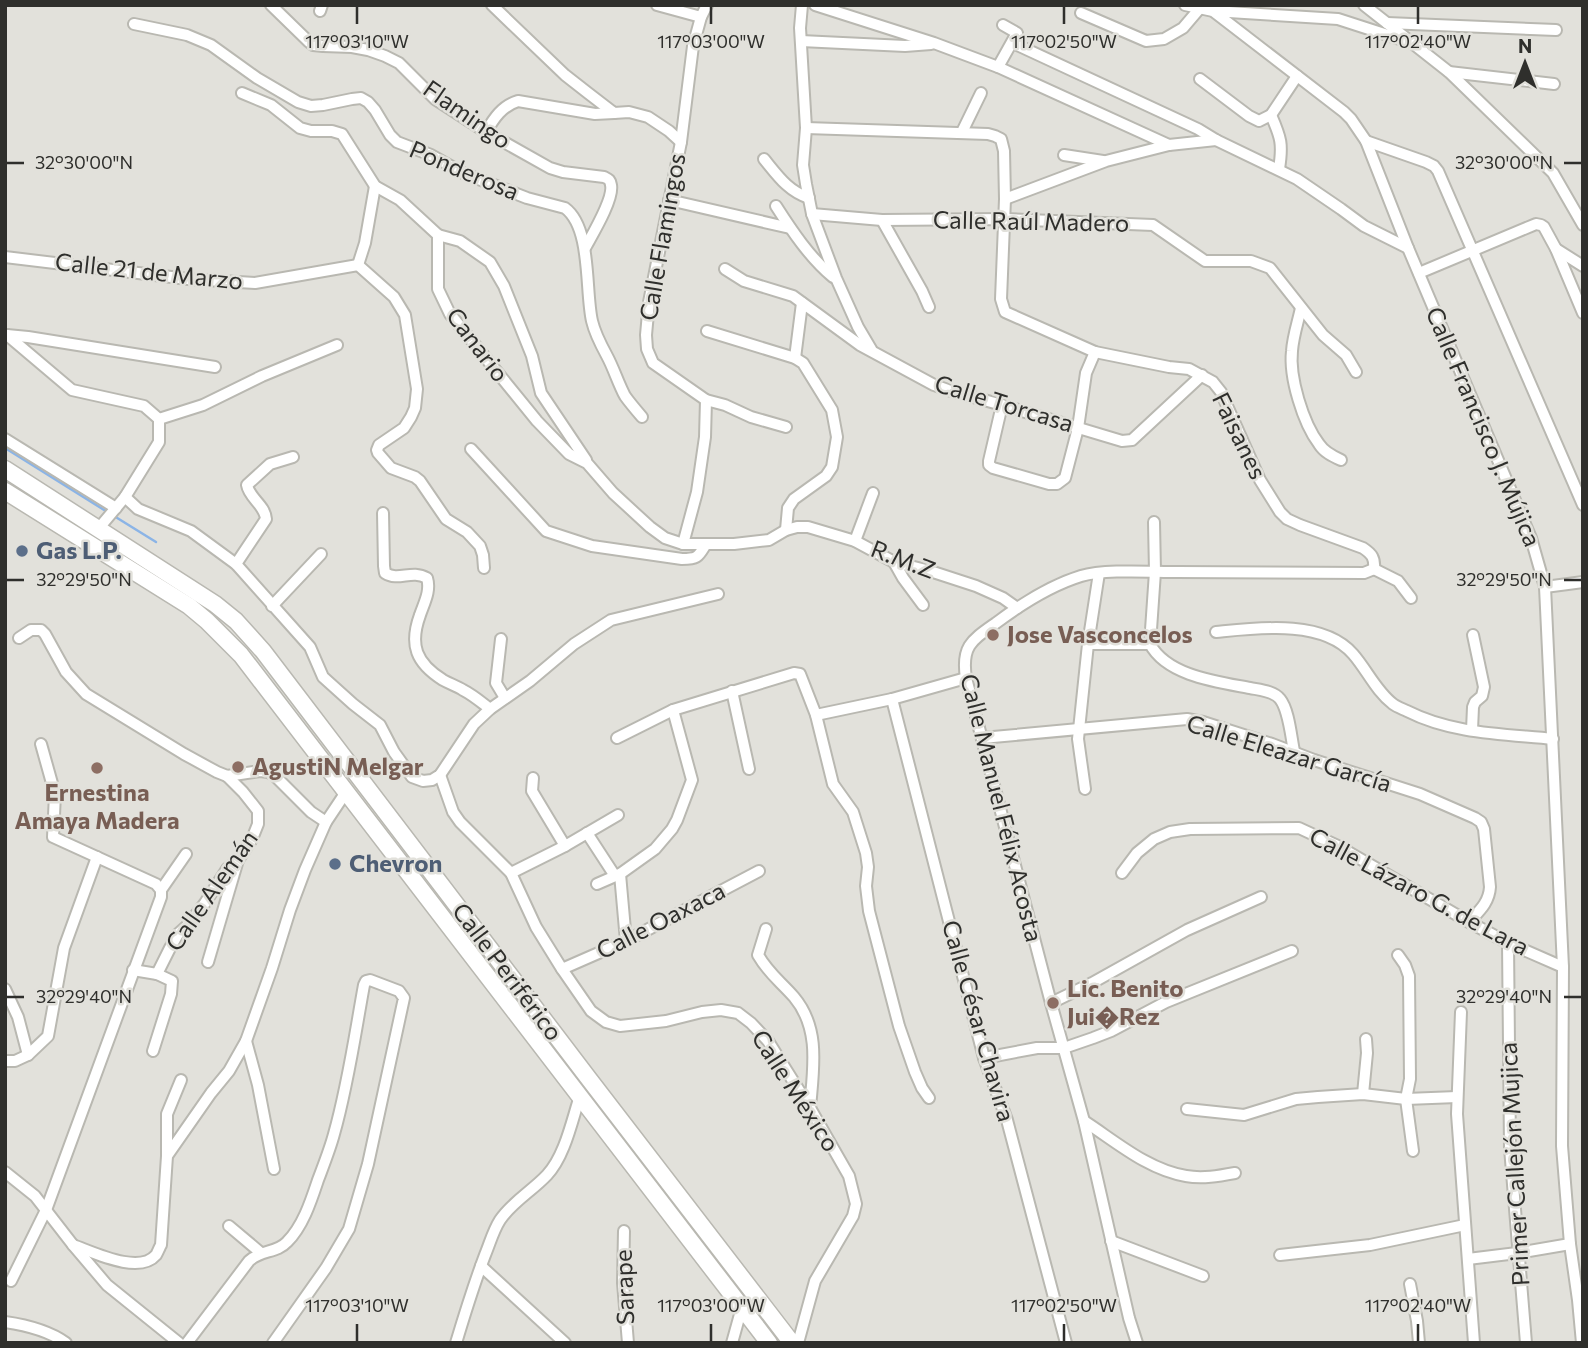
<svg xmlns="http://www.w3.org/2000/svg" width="1588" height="1348" font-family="Commissioner,sans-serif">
	<rect width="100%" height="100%" fill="#e2e1db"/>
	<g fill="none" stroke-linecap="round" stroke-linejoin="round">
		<g stroke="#8bb4e6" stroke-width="2.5">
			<path d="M5,448L109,513"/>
			<path d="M114,516L156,542"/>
		</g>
		<g stroke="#b9b8b1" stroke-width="14">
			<g id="minor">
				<path d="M271,5L308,41L313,45L323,46L352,47L368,50L385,56L399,63L435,99L486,132L550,168L563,172L604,177C608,179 610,179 611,185C614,199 592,235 585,248"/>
				<path d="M492,5L565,75L588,93L614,113L629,112L648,117L669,131L681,142"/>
				<path d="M657,5L701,17"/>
				<path d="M707,5L701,17L693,46L681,142L649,302L646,335L647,349L653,363L706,400L725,405L751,417L786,427"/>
				<path d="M802,5L800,28L806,128L803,165L806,184L812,214L836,278L858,327L871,349"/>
				<path d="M815,5L934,43L998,67L1169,145"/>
				<path d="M1185,5L1213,11L1344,112L1351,119L1366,141L1408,248L1531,538L1545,587L1563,967L1562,1146L1570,1244L1578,1300L1582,1343"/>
				<path d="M1364,5L1449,72L1553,173L1583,225"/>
				<path d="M320,11L322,5"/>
				<path d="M1213,11L1338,19L1406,41"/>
				<path d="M1081,13L1146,41L1164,39L1183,28L1200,8"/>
				<path d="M1387,23L1556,30"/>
				<path d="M134,24L187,35L211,45L257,78L298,102L311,106L323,105L352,99L361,98L368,102L375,110L390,135L397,142L431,155L463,173L527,198L565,208C592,228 585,291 592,321C595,334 601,345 607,356C614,369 618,383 625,396C630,403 636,410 642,417"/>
				<path d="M801,41L905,46L931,44"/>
				<path d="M1013,43L1198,129L1216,140L1297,179L1341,209L1364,226L1408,248"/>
				<path d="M998,67L1017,33L1003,25"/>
				<path d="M1449,72L1554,84"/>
				<path d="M1200,79L1249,116L1259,121L1271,115L1297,76"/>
				<path d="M242,93L271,105L300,128L311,131H332L342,134L375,186L400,200L438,235V289L450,314L537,421L569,454L587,463L613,493L650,527L665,538L683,544H734L769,540L786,530L797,527H808L855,541L894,562L930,571L976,586L1003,598L1017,608"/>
				<path d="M1271,115C1281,138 1283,144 1279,169"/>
				<path d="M806,128L988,134L995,136L1001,139L1004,151L1005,199L1001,299L1005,312L1095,352L1169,367L1189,369L1213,382L1221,392L1228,408L1260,480L1280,512L1287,519L1300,525L1363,548C1372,554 1375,558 1374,569"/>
				<path d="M486,132C494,118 502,106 518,101L595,114L614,113"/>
				<path d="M962,132L981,93"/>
				<path d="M1366,141L1426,162L1434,166L1438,171L1583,505"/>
				<path d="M1064,155L1103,161"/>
				<path d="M764,159C778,176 788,191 809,198"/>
				<path d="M1005,199L1106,161L1169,145L1216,140"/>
				<path d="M669,200L790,228"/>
				<path d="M776,206C792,231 810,258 833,277"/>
				<path d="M812,214L882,220L1004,219L1153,225L1205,261H1251L1270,268L1323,335L1346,355L1356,372"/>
				<path d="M882,220L922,291L929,307"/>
				<path d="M438,235L460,241L490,262L504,286L532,356L541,393L586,460"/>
				<path d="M1556,249L1583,266"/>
				<path d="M5,257L188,279L255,283L358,265"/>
				<path d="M358,265L394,297L405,315L417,389L415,408L411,417L404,428L379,445L377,450L378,453L391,468L415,477L420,481L446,519L467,532L480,546L483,555L484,568"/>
				<path d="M358,265L365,243L375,186"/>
				<path d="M725,269L744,281L793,296L860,345L934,385L948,390L1002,405L1122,441L1132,440L1202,375"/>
				<path d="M1419,273L1536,224L1541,225L1544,227L1556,249L1583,313"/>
				<path d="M1301,308C1298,322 1293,336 1292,351C1289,377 1303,423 1319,444C1324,452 1332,456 1341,460"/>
				<path d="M707,331L795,358L803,363L832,410L837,437L832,467L826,476L794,499L788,508L786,530"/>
				<path d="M7,335L28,337L215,367"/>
				<path d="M7,335L72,390L144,406L159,419"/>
				<path d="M795,358L802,303"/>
				<path d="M1002,405L989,461V465L993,468L1049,484H1057L1065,478L1078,428L1086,373L1095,352"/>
				<path d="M159,419L203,405L262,376L337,345"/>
				<path d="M5,439L116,508"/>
				<path d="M471,449L546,531L592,546L682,559C698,559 698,557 706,544"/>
				<path d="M125,497L138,509L191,531L236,564L310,647L323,677L353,704L380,725L394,752L412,777L423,781L432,780L440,775L474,724L490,709L530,681L574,644L611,620L718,594"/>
				<path d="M383,513L384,566L385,573C399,582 411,569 427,578C431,591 424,603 420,615C409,645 416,663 443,680C450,684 457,686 463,690C473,695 481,702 490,709"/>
				<path d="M1154,522L1155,572L1150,644C1167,676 1218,682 1250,688C1260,690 1274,691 1280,699C1289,710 1291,737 1294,751"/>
				<path d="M99,528L125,497L159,442V419"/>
				<path d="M855,541L873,493"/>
				<path d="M683,544L697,492L705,437L706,400"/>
				<path d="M894,562L903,578L923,605"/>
				<path d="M236,564L266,519C265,505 249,498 247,485L270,464L293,457"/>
				<path d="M1374,569L1398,581L1411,598"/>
				<path d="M1545,587L1583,582"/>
				<path d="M272,606L321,554"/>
				<path d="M1216,632C1257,628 1323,619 1353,654C1367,670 1376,691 1393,704C1397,707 1403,709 1407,711C1452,734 1504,734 1553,739"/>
				<path d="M19,638L31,630H41L45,634L66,672L86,694L184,754L217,772L227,776L260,771L268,772L274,775L311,812L326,822"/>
				<path d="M501,639L496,683L505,698"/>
				<path d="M1088,644H1150"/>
				<path d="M732,691L749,769"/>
				<path d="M892,699L984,1058L1007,1120L1066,1343"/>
				<path d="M816,715L892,699L966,678"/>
				<path d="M1472,730L1473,707L1475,702L1482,696L1484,687L1473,635"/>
				<path d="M617,738L673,710L794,673L800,674L816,715L833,784L853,812L866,853L868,867L866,886L869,911L899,1026L915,1072L922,1088L929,1098"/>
				<path d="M982,738L1187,719L1203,722L1272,744L1314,760L1420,794L1475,818L1481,822L1484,829L1490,887C1489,903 1479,911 1469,922"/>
				<path d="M41,744L55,794L53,837L156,884L161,890"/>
				<path d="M440,775L453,812L460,822L511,873L536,927L562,969L591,1011L606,1022L620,1026L666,1021L702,1012L721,1010L738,1013L751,1023L768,1041L810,1108L849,1176L856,1204L853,1216L815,1281L798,1343"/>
				<path d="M533,778L532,791L565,846"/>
				<path d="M1085,789L1078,739L1088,644L1099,573"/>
				<path d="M587,833L615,876"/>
				<path d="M511,873L565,846L618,815"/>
				<path d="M1122,873L1137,853L1154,839L1170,832L1190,829L1299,828L1338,846L1469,922L1508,943L1563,967"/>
				<path d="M620,874L626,941"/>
				<path d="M597,884L620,874L655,849L672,829L677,820L692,780L673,710"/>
				<path d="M766,929L758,955C769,974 780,981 794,997C821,1029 813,1070 810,1108"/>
				<path d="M1508,943L1510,1148L1526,1343"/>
				<path d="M1398,955L1405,965L1409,976L1410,1079L1406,1099L1413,1151"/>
				<path d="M208,962L238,860"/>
				<path d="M562,969L626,941L759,871"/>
				<path d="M133,970L157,974L172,981L171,994L153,1051"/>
				<path d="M157,974L170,948L178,934L188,925L205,903L227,869L238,860L252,839L258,824V811L243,792L227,776"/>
				<path d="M5,989L18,1017L28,1055"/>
				<path d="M1051,1003L1092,983L1187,930L1261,897"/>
				<path d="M1461,1012L1457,1114L1474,1343"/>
				<path d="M246,1041L258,1085L274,1169"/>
				<path d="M984,1058L1037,1048H1064L1093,1038L1111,1031L1166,1002L1292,951"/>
				<path d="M5,1061H15L28,1055L48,1036L64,948L97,857"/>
				<path d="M1363,1094L1367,1053L1366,1039"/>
				<path d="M1187,1109L1244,1115L1296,1099L1318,1097L1363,1094L1406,1099L1457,1097"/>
				<path d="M1084,1121C1115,1141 1148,1170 1186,1176C1202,1179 1219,1176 1235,1173"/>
				<path d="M167,1156V1114L181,1080"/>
				<path d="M5,1172L35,1196L73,1245L107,1285L179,1343"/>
				<path d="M229,1226L261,1253"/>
				<path d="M624,1231L623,1283L628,1343"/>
				<path d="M1111,1241L1203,1276"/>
				<path d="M73,1245C93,1252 139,1275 156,1255C157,1254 160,1246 161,1245L167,1156L211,1093L229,1071L246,1041L272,968L290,910L305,870L326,822L346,792"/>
				<path d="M1280,1255L1370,1245L1465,1225"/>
				<path d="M1468,1259L1517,1253L1570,1244"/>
				<path d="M481,1266L565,1343"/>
				<path d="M11,1281L46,1210L161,897V890L186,854"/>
				<path d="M1410,1284L1417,1321L1419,1343"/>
				<path d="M5,1322C26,1325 48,1330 66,1343"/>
				<path d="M187,1343L249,1261C260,1250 277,1253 287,1242C303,1226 311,1201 318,1180C324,1164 330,1149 334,1134C348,1085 355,1034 364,985L366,981L370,980L399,991L404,998L368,1164L349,1229L326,1268L273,1343"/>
				<path d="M456,1343C465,1313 474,1284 485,1255C490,1243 493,1231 500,1220C512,1202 532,1191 547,1175C565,1156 572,1120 580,1096"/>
				<path d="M732,1343L742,1307"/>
				<path d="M1137,1343L1129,1318L1084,1121L1051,1003L966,678C961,646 972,640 996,623C1020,605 1052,585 1081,576C1105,569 1150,572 1177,572C1239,572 1302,573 1364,573L1374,569"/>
			</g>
		</g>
		<g stroke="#b9b8b1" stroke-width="19">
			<g id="highway">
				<path d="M5,469L215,604L236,621L263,651L589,1079L792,1343"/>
				<path d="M5,491L189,606L207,621L241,655L769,1343"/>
			</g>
		</g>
		<use href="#minor" stroke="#fff" stroke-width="10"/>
		<use href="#highway" stroke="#fff" stroke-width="16"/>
	</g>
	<path fill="none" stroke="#2f2f2c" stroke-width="2.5" d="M357,7V24M711,7V24M1064,7V24M1418,7V24M7,163H24M1564,163H1581M7,580H24M1564,580H1581M7,997H24M1564,997H1581M357,1324V1341M711,1324V1341M1064,1324V1341M1418,1324V1341"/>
	<g fill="#5c6f8a" stroke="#e2e1db" stroke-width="2.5">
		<circle cx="22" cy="551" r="7"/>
		<circle cx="335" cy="864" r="7"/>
	</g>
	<g fill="#8d6e63" stroke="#e2e1db" stroke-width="2.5">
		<circle cx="993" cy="635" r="7"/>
		<circle cx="238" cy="767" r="7"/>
		<circle cx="97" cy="768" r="7"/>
		<circle cx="1053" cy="1003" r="7"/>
	</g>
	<g text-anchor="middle" stroke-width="5" stroke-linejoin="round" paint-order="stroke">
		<g font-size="24" fill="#2f2f2c" stroke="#e2e1db">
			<text transform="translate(467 115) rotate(35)" y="8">Flamingo</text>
			<text transform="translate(464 171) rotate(23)" y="8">Ponderosa</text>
			<text transform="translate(1031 222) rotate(1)" y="8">Calle Raúl Madero</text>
			<text transform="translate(663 237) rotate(-80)" y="8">Calle Flamingos</text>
			<text transform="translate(149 272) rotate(6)" y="8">Calle 21 de Marzo</text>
			<text transform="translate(477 345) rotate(53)" y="8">Canario</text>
			<text transform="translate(1004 404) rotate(17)" y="8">Calle Torcasa</text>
			<text transform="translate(1483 427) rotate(67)" y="8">Calle Francisco J. Mújica</text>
			<text transform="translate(1239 436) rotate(64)" y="8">Faisanes</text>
			<text transform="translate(903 560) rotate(21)" y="8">R.M.Z</text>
			<text transform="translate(1289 754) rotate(17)" y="8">Calle Eleazar García</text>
			<text transform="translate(1001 808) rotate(76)" y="8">Calle Manuel Félix Acosta</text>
			<text transform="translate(212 891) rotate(-55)" y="8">Calle Alemán</text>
			<text transform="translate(1419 892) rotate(28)" y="8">Calle Lázaro G. de Lara</text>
			<text transform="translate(661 921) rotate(-27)" y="8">Calle Oaxaca</text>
			<text transform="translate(507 972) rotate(53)" y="8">Calle Periférico</text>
			<text transform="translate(978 1021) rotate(74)" y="8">Calle César Chavira</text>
			<text transform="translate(795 1091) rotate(57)" y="8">Calle México</text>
			<text transform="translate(1515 1164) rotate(-93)" y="8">Primer Callejón Mujica</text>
			<text transform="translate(625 1287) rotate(-92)" y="8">Sarape</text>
		</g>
		<g font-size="24" font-weight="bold" fill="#4e5e75" stroke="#e2e1db" text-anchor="start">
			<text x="36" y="559">Gas L.P.</text>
			<text x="349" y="872">Chevron</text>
		</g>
		<g font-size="24" font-weight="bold" fill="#785e54" stroke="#e2e1db" text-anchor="start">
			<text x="1007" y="643">Jose Vasconcelos</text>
			<text x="252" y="775">AgustiN Melgar</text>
			<text x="97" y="801" text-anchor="middle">Ernestina<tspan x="97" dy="28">Amaya Madera</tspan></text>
			<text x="1067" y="997">Lic. Benito<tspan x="1067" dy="28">Jui�Rez</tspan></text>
		</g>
	</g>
	<g font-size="18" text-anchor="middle" fill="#2f2f2c" stroke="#e2e1db" stroke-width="5" stroke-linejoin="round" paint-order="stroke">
		<text x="357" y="48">117°03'10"W</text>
		<text x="711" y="48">117°03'00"W</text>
		<text x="1064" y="48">117°02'50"W</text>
		<text x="1418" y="48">117°02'40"W</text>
		<text x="84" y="169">32°30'00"N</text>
		<text x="1504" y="169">32°30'00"N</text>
		<text x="84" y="586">32°29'50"N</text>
		<text x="1504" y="586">32°29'50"N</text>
		<text x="84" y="1003">32°29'40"N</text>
		<text x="1504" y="1003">32°29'40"N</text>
		<text x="357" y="1312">117°03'10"W</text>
		<text x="711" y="1312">117°03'00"W</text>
		<text x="1064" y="1312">117°02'50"W</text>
		<text x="1418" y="1312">117°02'40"W</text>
	</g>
	<rect width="1588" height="1348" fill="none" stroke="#2f2f2c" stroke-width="14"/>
	<g transform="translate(1525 63)" stroke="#e2e1db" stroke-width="5" paint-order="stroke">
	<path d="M0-5L12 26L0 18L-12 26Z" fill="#2f2f2c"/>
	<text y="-10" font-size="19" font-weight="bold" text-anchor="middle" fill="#2f2f2c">N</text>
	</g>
</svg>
